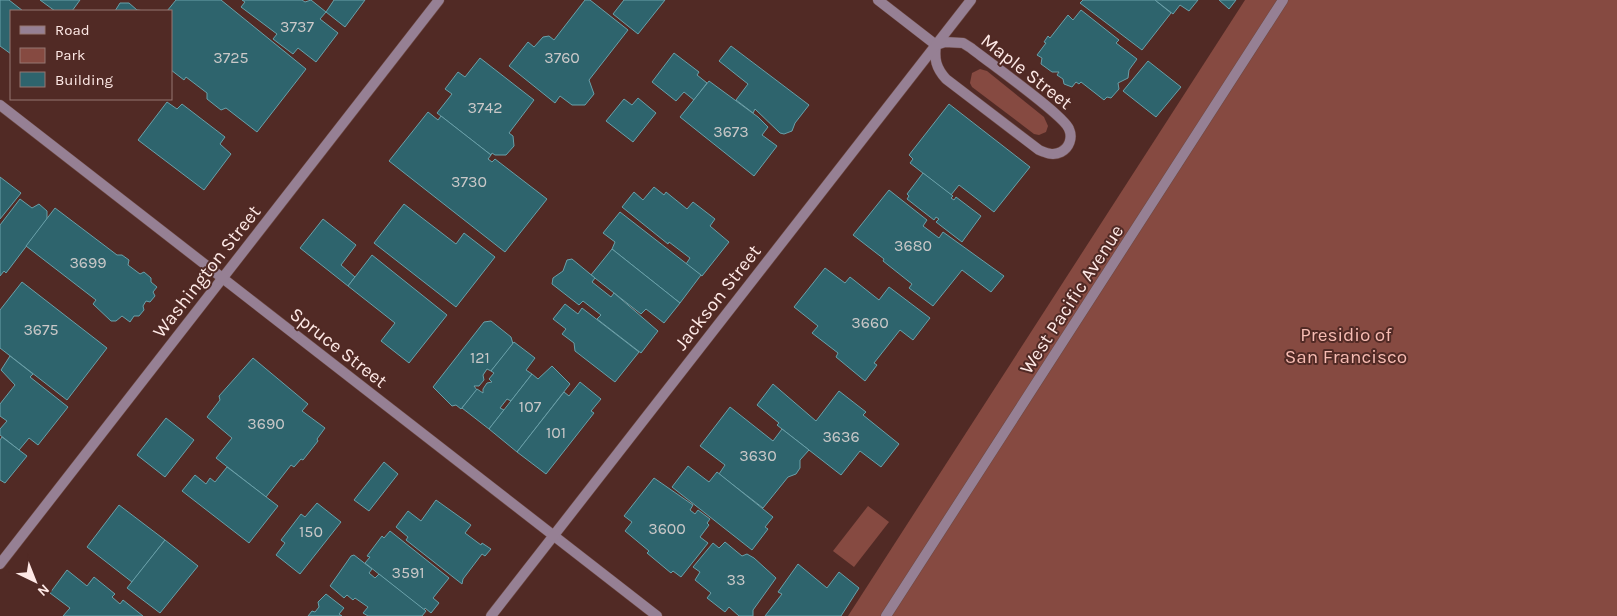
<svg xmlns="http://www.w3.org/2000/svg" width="1617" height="616" font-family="Karla,sans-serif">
	<rect width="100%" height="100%" fill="#512a25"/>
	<g fill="#864a41">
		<path d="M1245,0H1617V616H848Z"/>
		<path d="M980,69L987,71L1044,117L1048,126L1046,132L1039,135L1034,134L972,87L970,83L972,73Z"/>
		<path d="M868,506L889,522L854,567L833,551Z"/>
	</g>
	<g fill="#2e646d" stroke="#69a0a9">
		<path d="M0,0H9L23,11H11V54L0,46Z"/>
		<path d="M40,0H80L72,11H55Z"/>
		<path d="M176,0H221L306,69L257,132L226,108L221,110L207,99V93L186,77L184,80L171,70V11H167Z"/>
		<path d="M242,0H302L305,2L311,0L326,12L320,19L338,33L316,62L298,48L293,54L273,39L277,34L241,7L245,2Z"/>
		<path d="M334,0H365L345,27L326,12Z"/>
		<path d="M585,0H590L628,30L589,80L594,94L585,105H572L560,96L555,103L509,66L528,42L534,47L543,37L549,36L554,40Z"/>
		<path d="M624,0H665L638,34L613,14Z"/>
		<path d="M1083,0H1155L1171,13L1142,50L1080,3Z"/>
		<path d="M1155,0H1198L1189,11L1180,5L1173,14Z"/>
		<path d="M1219,0H1236L1229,9Z"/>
		<path d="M120,3H129L137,10L145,11H115Z"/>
		<path d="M1081,10L1119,40L1116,43L1137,59L1129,70L1128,78L1118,83L1119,89L1111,98L1107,97L1104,100L1081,82L1079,84L1076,82L1072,87L1064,84L1063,79L1057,75L1059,72H1052L1041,64L1042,58L1037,55L1046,43L1044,42L1048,36L1050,38L1068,15L1073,20Z"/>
		<path d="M731,46L809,105L795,123L792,131L784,134L780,133L755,109L753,113L736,100L748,84L719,61Z"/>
		<path d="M674,53L699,72L697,75L707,83L694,100L684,92L676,101L652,82Z"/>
		<path d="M480,58L534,100L509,133L513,136L514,146L506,155H495L492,153L491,155L437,113L452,94L445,89L458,72L465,77Z"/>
		<path d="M1148,61L1181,87L1156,117L1123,91Z"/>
		<path d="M709,81L758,117L768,127L762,135L777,146L754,176L680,117Z"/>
		<path d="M638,98L656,113L633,142L606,121L624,99L632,105Z"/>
		<path d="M167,102L177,109L182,104L225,137L220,144L231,154L204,190L138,140Z"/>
		<path d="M949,104L1030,167L994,212L959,185L951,195L910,163L913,159L909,155Z"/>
		<path d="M428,112L438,120L441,116L491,155L488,159L492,162L495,159L547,199L505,252L389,161Z"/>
		<path d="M923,173L953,196L951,198L954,200L956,197L981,216L962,242L936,222L939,219L936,217L934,220L907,199L909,196L907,194Z"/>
		<path d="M0,177L21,193L0,219Z"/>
		<path d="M654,187L664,195L666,192L687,209L693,202L715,219L710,226L729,242L702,276L686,264L690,258L669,242L668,244L622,207L634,192L643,200Z"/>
		<path d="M889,190L927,220L923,226L939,238L943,232L1004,276L991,292L962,270L933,306L909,288L912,284L883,261L884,259L853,235Z"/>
		<path d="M20,199L32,208L39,204L47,211V219L6,273L4,271L0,276V225Z"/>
		<path d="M404,204L456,244L464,233L495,257L456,307L374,243Z"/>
		<path d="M55,208L117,255H122L129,260L128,265L140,274L144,272L151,278V282L157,287L153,292L155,296L150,302L146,301L143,306L144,310L139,316H134L130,322L122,316L116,321H111L93,304L96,300L26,246Z"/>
		<path d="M620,212L701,275L680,303L612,249L615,242L603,233Z"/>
		<path d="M323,219L356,245L341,265L355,277L348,286L300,248Z"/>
		<path d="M612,249L680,303L664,323L646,309L641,314L591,275Z"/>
		<path d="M372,255L447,315L409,363L381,341L395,323L348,286Z"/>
		<path d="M572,259L595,278L592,282L611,297L614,293L658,331L641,353L597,319L601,315L583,301L579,305L552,284L553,278L563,271L567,260Z"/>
		<path d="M825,268L845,283L850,277L879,300L889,287L930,318L913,340L900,330L874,363L877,365L865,381L836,357L838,353L812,333L818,326L794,307Z"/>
		<path d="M22,282L107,348L67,400L0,348V310Z"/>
		<path d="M565,304L578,314L582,308L639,352L615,382L575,351L574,343L562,334L566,329L553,319Z"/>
		<path d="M491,321L511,337L513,344L491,371L487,369L483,375L484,380L479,386H474L477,390L461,409L456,405L452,406L433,387L484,322Z"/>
		<path d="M514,342L535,358L526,370L532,374L511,401L507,399L500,408L504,410L489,429L462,408L477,389L483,393V389L487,383L492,382L489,379L494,373L491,371Z"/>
		<path d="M10,356L33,374L30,377L68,407L38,445L29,438L19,450L0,435V429L7,421L0,416V404L15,385L1,370Z"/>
		<path d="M253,358L308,404L302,411L325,428L317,439L318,441L303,460L301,459L294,467L291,465L266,497L216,458L232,438L207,417L220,400L219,396Z"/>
		<path d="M552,366L570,384L517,452L489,429L532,374L538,379Z"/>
		<path d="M580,382L601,399L591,411L594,413L546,474L517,452L564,392L569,396Z"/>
		<path d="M773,384L816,421L839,391L866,412L863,415L899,444L881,467L860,451L841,475L782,429L777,425L779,423L757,405Z"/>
		<path d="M730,407L773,441L782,429L809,450L800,460V468L796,474L788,477L763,508L719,474L725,465L700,446Z"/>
		<path d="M166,418L194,440L165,477L137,455Z"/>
		<path d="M2,437L27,456L5,483L0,480V440Z"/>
		<path d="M384,462L398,474L369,511L354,500Z"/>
		<path d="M688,466L709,482L717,472L773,517L765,527L768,529L752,550L672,487Z"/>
		<path d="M227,467L278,506L249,543L182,491L195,475L206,484L210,478L215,482Z"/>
		<path d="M654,478L693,505L690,510L695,514L698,510L710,519L707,523L709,525L700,537L708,543L681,577L673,571L671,573L647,553L649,551L625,531L632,522L624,516Z"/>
		<path d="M436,500L471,525L465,533L481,545L482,543L491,549L485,556L482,554L463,579L462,584L406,540L408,537L396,527L408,511L421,521Z"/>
		<path d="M317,503L341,522L300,574L276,555L285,543L281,540L301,514L305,517Z"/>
		<path d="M119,505L165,540L132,582L87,547Z"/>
		<path d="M390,531L449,578L433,598L439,603L431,613L425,608L424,610L365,563L370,557L367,556L382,536L384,538Z"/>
		<path d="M165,540L198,566L160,613L127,588Z"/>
		<path d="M725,542L742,556L747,554L754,558L776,578L753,610V616H739L729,607L725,612L707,598L711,593L695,580L700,572L693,567L713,543L719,548Z"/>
		<path d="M354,555L372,569L369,573L375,578L379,574L426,611L422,616H368L363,613L368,607L355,598L353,600L347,595L344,598L330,586L351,556Z"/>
		<path d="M798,564L827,588L839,572L859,588L841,616H765L782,594L778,592Z"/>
		<path d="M67,570L87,586L94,577L115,594L112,597L120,604L123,600L143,616H63L70,608L50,593Z"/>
		<path d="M326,594L344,608L339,614L342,616H308L312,611L315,612L319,607L318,602Z"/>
	</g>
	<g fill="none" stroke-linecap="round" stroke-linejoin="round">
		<g stroke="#6d4944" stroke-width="11">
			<g id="minor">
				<path d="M878,0L936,45"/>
				<path d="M945,42L963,43L971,48C987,61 1064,115 1069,129C1073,138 1069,148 1061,152C1053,156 1046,153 1039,150L946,79C936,68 934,59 936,45Z"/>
				<path d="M0,105L657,616"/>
				<path d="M0,564L439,0"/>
				<path d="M491,616L971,0"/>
				<path d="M886,616L1283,0"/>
			</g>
		</g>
		<use href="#minor" stroke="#968094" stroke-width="10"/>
	</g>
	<g text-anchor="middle" stroke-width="4" stroke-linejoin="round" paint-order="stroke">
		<g font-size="16" fill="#cac8c8">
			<text x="297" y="32">3737</text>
			<text x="231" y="63">3725</text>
			<text x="562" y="63">3760</text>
			<text x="485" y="113">3742</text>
			<text x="731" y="137">3673</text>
			<text x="469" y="187">3730</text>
			<text x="913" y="251">3680</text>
			<text x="88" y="268">3699</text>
			<text x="870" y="328">3660</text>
			<text x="41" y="335">3675</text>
			<text x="480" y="363">121</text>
			<text x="530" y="412">107</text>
			<text x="266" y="429">3690</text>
			<text x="556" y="438">101</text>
			<text x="841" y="442">3636</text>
			<text x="758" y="461">3630</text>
			<text x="667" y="534">3600</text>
			<text x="311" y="537">150</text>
			<text x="408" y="578">3591</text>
			<text x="736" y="585">33</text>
		</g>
		<g font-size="19" fill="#fee9e6" stroke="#512a25">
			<text transform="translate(1027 71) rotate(38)" y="7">Maple Street</text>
			<text transform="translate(206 271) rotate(-52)" y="7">Washington Street</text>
			<text transform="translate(717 297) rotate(-52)" y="7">Jackson Street</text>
			<text transform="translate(1071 299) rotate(-57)" y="7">West Pacific Avenue</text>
			<text transform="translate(339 347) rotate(38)" y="7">Spruce Street</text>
		</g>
		<g font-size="19" fill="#f7bcb3" stroke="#512a25">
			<text x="1346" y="341">Presidio of<tspan x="1346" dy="22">San Francisco</tspan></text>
		</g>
	</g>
	<rect x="10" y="10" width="162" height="90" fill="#512a25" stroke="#967672"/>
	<rect x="20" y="26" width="25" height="8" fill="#968094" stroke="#967672"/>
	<text x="55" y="35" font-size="15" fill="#fee9e6">Road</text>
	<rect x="20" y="48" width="25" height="15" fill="#864a41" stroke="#967672"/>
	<text x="55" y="60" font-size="15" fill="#fee9e6">Park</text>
	<rect x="20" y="72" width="25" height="15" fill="#2e646d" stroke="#967672"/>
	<text x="55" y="85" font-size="15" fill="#fee9e6">Building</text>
	<g transform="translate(35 581) rotate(137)" stroke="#512a25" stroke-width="4" paint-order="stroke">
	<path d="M0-4L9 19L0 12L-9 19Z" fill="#fee9e6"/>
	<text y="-8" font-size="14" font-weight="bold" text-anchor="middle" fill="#fee9e6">N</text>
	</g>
</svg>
